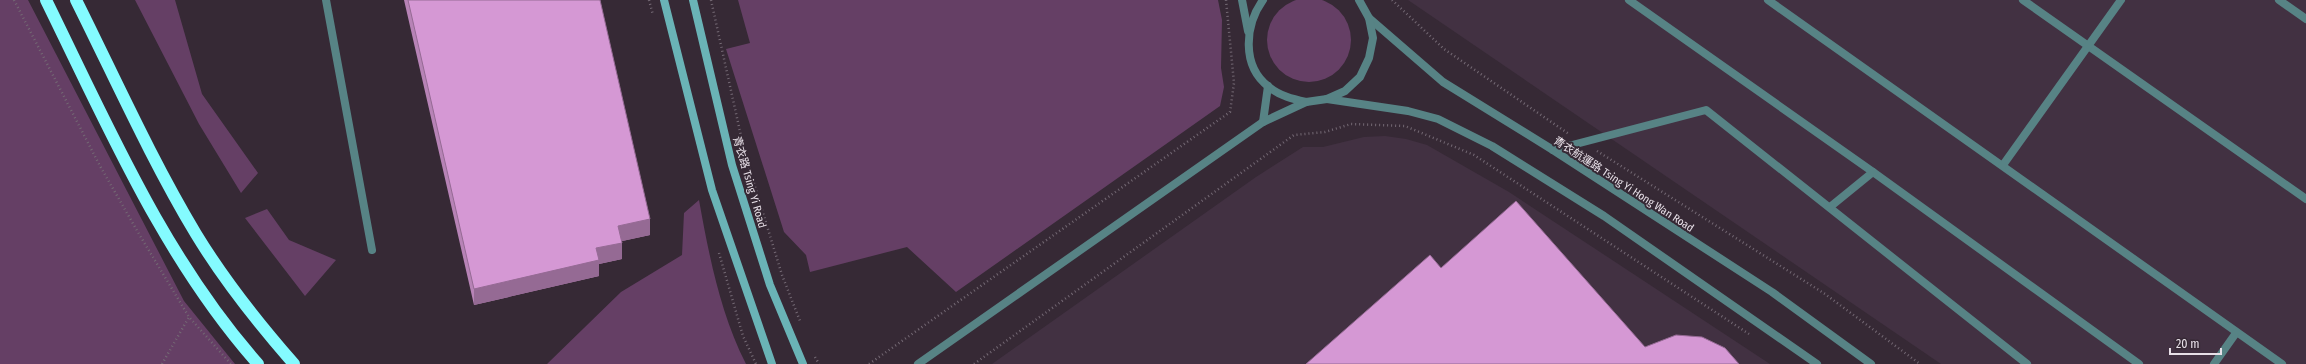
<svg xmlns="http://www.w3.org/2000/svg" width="2306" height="364" font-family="'Fira Sans Condensed','Noto Sans TC',sans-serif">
	<rect width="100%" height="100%" fill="#362935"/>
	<g fill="#423142">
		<path d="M1408,0H2306V364H1941Z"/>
		<path d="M1385,136L1406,139L1427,145L1509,192L1770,364H992L1256,177L1303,147H1323L1364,137Z"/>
	</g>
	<g fill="#653f65">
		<circle cx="1309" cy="40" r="42"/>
		<path d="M0,0H28L184,301L235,364H0Z"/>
		<path d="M135,0H175L202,94L258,173L241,193L199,124Z"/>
		<path d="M738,0H1218L1222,20L1221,68L1224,87L1220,106L956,292L907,247L810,272L806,255L784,232L726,49L750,43Z"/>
		<path d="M699,200C709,255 720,313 746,364H547L621,292L682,255L684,213Z"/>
		<path d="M267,209L289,240L336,260L305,296L245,218Z"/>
	</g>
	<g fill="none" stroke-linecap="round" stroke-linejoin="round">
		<g stroke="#746974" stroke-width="2.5" stroke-dasharray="1 3" stroke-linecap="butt">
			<path d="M14,0L100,166L139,234L189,317L231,364"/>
			<path d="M649,0L653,15"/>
			<path d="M711,0L745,154L782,275L800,321"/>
			<path d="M1392,0L1444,49L1569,134"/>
			<path d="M1597,151L1825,294L1920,364"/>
			<path d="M719,253L743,336L756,364"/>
			<path d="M815,357L819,364"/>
			<path d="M162,364L189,317"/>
			<path d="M869,364L1230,112L1234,83L1226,0"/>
			<path d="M974,364L1294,135L1325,132L1351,124L1405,126L1474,155L1749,334"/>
		</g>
		<g stroke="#578385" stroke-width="8">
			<path d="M326,0L372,250"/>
			<path d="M1629,0L1873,172L2139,364"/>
			<path d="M1768,0L2282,364"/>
			<path d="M2023,0L2306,199"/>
			<path d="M2279,0L2306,19"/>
			<path d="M1553,150L1706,110L2027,364"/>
			<path d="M2003,165L2121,0"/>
			<path d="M1830,207L1873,172"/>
			<path d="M2214,364L2236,333"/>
		</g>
		<g stroke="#578385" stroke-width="8">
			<path d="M1242,0L1248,31"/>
			<path d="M1263,0C1245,25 1241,66 1269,87C1280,96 1293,99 1306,102"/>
			<path d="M1369,18L1443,82L1553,150L1772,292L1871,364"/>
			<path d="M1327,99L1408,111L1438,119L1492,146L1604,216L1817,364"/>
			<path d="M1263,122L1268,86"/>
			<path d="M918,364L1263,122L1306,102L1327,99L1345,91L1360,77L1369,58L1373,38L1369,18L1359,0"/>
		</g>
		<g stroke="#6ab3b6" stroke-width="8">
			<path d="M664,0L712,190L772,364"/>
			<path d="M693,0L732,165L770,285L803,364"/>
		</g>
		<g stroke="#84fbff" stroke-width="12">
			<path d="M46,0C108,126 164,258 258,364"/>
			<path d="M76,0C115,78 151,159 196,234C224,280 258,323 294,364"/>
		</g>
	</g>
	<path fill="#b783b6" d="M404,0H600L650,235L622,241V259L599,264V276L474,305Z"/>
	<g fill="#956a94">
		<path d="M650,219V235L618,242V226Z"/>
		<path d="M622,243V259L599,264V276L474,305V289L596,248Z"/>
	</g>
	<g fill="#d598d4" stroke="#956a94">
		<path d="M408,0H600L650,219L618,226L622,243L596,248L599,260L474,289Z"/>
		<path d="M1516,201L1645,347L1676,335L1702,337L1725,348L1739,364H1306L1430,255L1441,268Z"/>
	</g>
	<g text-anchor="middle" stroke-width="4" stroke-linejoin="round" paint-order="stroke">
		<g font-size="11" fill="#e8e0e8" stroke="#362935">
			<text transform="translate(750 182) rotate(74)" y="4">青衣路 Tsing Yi Road</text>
			<text transform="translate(1624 184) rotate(33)" y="4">青衣航運路 Tsing Yi Hong Wan Road</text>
		</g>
	</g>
	<path d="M2170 348v6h51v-6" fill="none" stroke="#e8e0e8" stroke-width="2"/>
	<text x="2176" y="348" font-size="12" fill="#e8e0e8" stroke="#362935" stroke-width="3" paint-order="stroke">20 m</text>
</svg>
